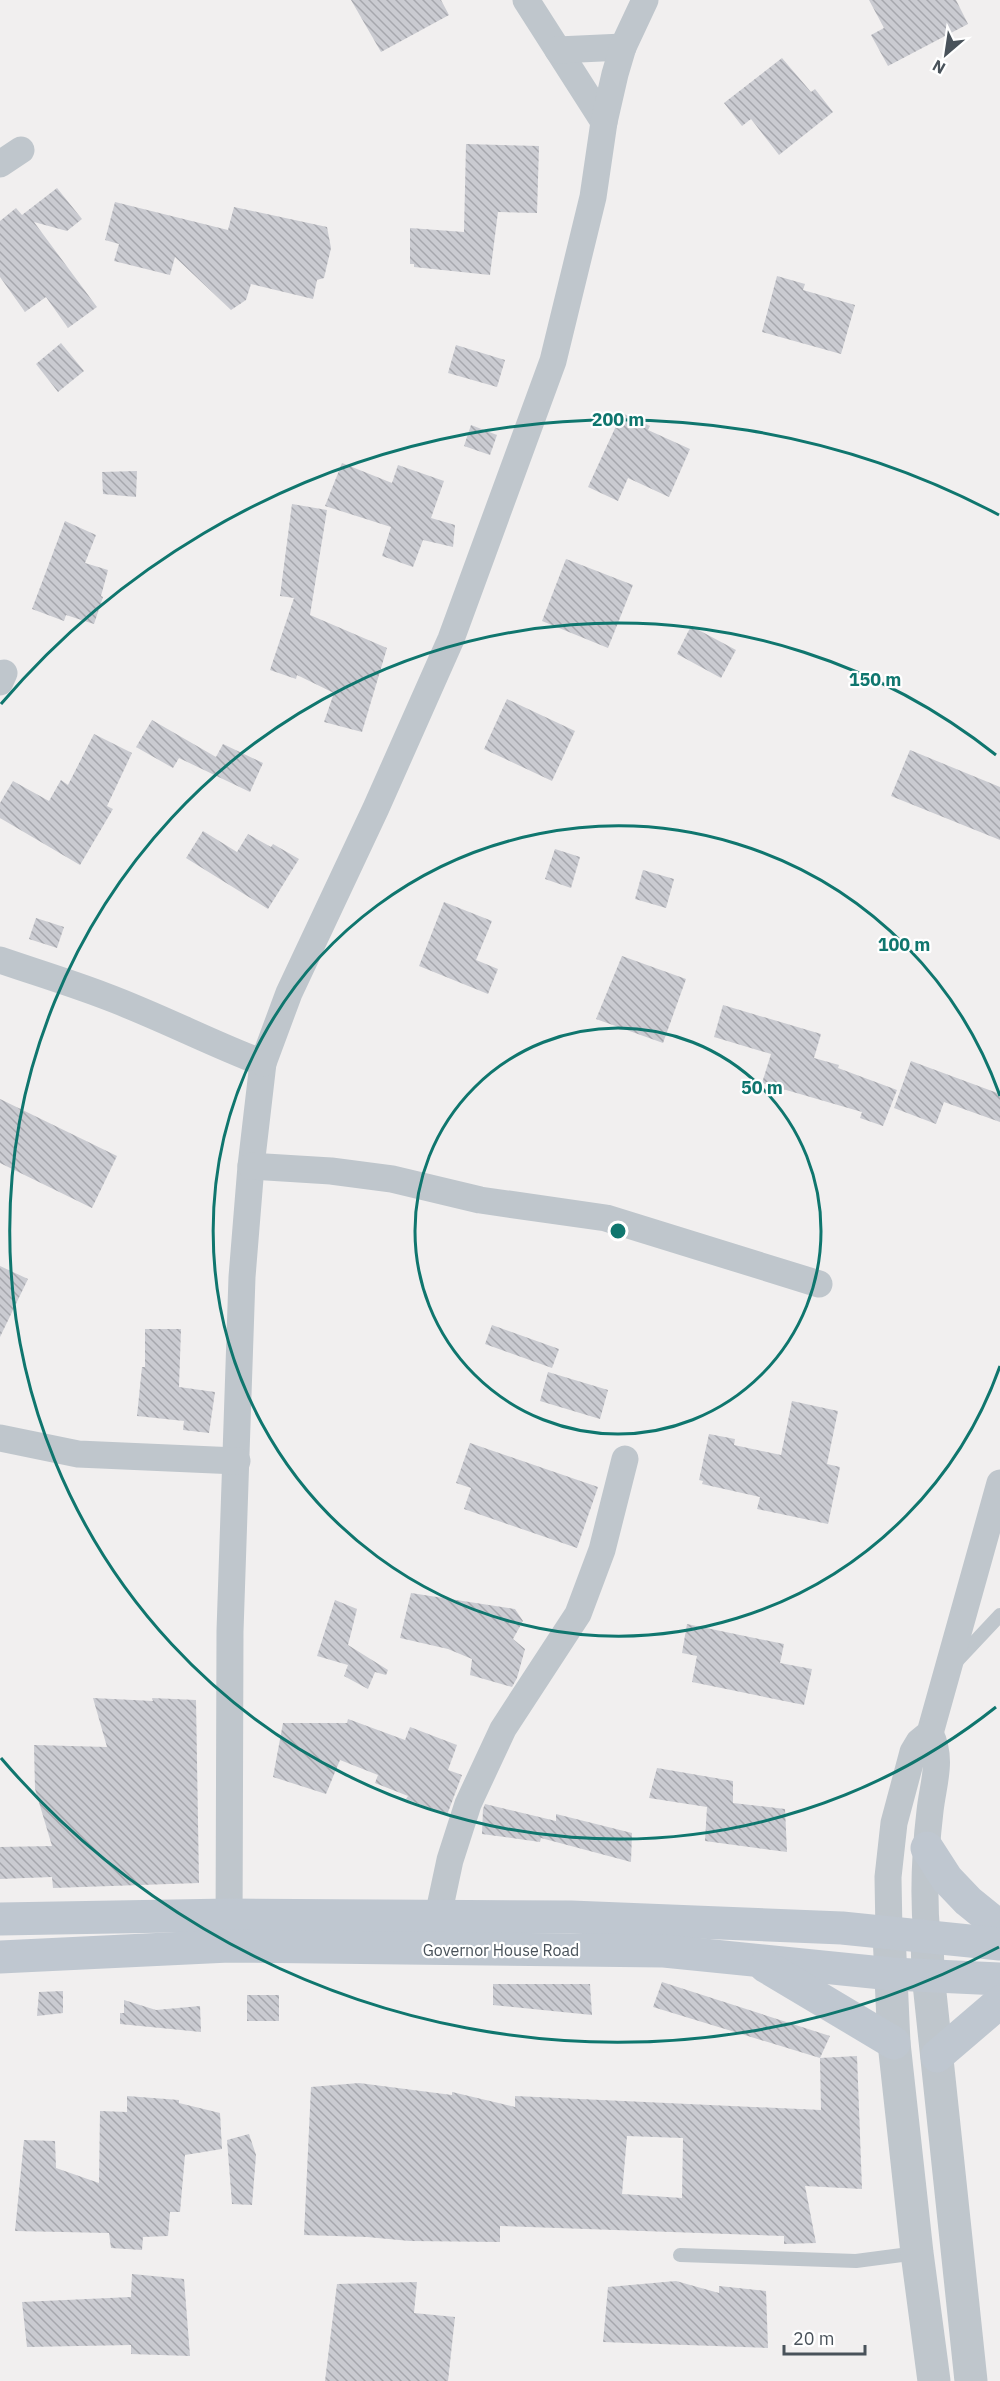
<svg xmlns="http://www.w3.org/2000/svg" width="1000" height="2381" font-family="'IBM Plex Sans',sans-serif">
	<defs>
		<pattern id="building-back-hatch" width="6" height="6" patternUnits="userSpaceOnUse" patternTransform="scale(1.5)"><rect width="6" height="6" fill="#cacbd1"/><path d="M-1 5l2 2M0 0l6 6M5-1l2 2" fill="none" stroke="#a6a7ad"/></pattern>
	</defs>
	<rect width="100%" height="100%" fill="#f1efef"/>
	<g fill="url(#building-back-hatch)" fill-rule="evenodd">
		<path d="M351,0H441L449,15L381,52Z"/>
		<path d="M869,0H956L968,24L888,66L871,35L884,28Z"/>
		<path d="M782,58L811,92L815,89L833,112L779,155L751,119L742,126L724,103Z"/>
		<path d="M466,144L539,146L537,213L498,212L490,275L414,267V264H410V228L464,232Z"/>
		<path d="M57,188L82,219L67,231L34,222L97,307L68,328L46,297L25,312L0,277V221L16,208L22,215Z"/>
		<path d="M115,202L228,230L234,207L327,227L331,248L324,278L317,280L313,299L251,284L246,300L231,310L175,257L170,275L114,261L119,244L105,240Z"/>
		<path d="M777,276L805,284L803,290L855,305L841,354L762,332Z"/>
		<path d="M61,343L84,371L58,392L36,364Z"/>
		<path d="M456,345L505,360L497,387L448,373Z"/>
		<path d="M622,413L650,426L648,430L690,449L669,497L628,478L618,501L588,487Z"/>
		<path d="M471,425L497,435L490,455L464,446Z"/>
		<path d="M342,463L392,483L398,465L444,481L431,518L455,525L453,547L423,540L413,567L382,556L391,527L325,506Z"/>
		<path d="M137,471L136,497L103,494L102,472Z"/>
		<path d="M292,504L327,510L310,615L387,648L362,732L324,722L334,693L297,675L296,679L270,670L294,598L280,596Z"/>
		<path d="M65,521L96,535L85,563L108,570L101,596L103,597L94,624L66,615L64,621L32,609Z"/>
		<path d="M566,559L633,585L608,648L542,621Z"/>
		<path d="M691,626L736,650L721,678L677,654Z"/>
		<path d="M507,699L575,731L552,781L484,749Z"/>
		<path d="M152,720L216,757L223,744L263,763L250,792L179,758L173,768L136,747Z"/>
		<path d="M94,734L132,753L107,806L113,809L80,865L0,818V803L13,781L49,801L61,780L68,785Z"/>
		<path d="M910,750L1000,787V840L891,796Z"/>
		<path d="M203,831L237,852L248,834L271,847L273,844L299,859L268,909L186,858Z"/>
		<path d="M555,849L580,857L571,888L545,879Z"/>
		<path d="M643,870L674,879L666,908L635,899Z"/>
		<path d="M444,902L492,921L476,960L498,969L488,994L419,966Z"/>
		<path d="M36,918L64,927L57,948L29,939Z"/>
		<path d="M622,956L686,979L663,1043L596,1019Z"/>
		<path d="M723,1005L821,1034L814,1058L839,1065L838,1068L897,1090L883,1126L860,1118L862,1112L762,1083L771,1054L714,1037Z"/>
		<path d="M911,1061L1000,1094V1122L944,1102L936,1124L894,1108Z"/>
		<path d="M0,1099L117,1156L92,1208L0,1163Z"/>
		<path d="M0,1266L28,1279L0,1337Z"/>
		<path d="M492,1325L559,1349L552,1368L485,1344Z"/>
		<path d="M145,1329H181L179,1387L215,1392L209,1433L183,1430L184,1421L137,1416L142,1367H145Z"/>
		<path d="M548,1372L608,1390L600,1419L540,1401Z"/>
		<path d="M792,1401L838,1411L827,1464L840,1467L828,1524L757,1509L760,1497L702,1484L703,1481L699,1480L709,1434L735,1439L734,1445L781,1455Z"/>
		<path d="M470,1443L598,1487L577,1548L464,1509L471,1488L456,1483Z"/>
		<path d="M411,1593L515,1609L523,1621L513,1639L525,1649L517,1678L512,1687L470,1675L472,1659L448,1649L400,1638Z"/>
		<path d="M335,1600L357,1609L348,1645L388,1670L386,1675L375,1672L368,1689L344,1676L348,1665L317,1656Z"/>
		<path d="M687,1624L784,1644L780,1663L812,1669L804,1705L692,1682L697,1656L682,1653Z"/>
		<path d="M93,1698L153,1701L152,1698L196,1700L199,1883L53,1888L52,1877L0,1879V1847L52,1846L35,1789L34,1745L107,1747Z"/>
		<path d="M348,1719L405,1740L410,1727L457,1745L448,1770L462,1775L447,1815L406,1799L408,1796L375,1783L378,1775L340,1760L326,1794L273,1777L283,1723H347Z"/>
		<path d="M657,1768L733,1781V1803L785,1809L787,1852L705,1841L707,1807L649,1798Z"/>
		<path d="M485,1804L556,1821V1814L632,1833L631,1862L541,1838L540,1842L482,1834L483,1809Z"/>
		<path d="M662,1982L830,2036L820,2058L653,2007Z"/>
		<path d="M493,1984H590L592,2015L493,2005Z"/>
		<path d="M63,1991V2013L37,2016L39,1992Z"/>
		<rect x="247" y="1995" width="32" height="26"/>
		<path d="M124,2000L156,2010L200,2006L201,2032L120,2024V2013H124Z"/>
		<path d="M857,2056L862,2189L805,2186L816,2243L784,2244V2236L500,2226V2242L410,2241L367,2237L304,2235L311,2087L359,2083L452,2095V2092L515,2107V2096L821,2110L820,2058ZM627,2136L683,2138L682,2198L622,2194Z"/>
		<path d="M127,2096L179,2100V2103L220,2113L222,2149L185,2155L180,2212H170L168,2236L143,2237L142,2250L111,2248L109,2233L15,2231L24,2140L55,2141L56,2168L99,2183L100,2111L127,2112Z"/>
		<path d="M249,2134L256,2155L252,2205L232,2204L227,2140Z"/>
		<path d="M132,2274L184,2279L190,2356L131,2354V2345L27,2347L22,2302L131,2297Z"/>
		<path d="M676,2281L719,2293V2286L766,2291L768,2348L603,2342L608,2287Z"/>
		<path d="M417,2282L414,2313L455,2317L448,2381H325L337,2284Z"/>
	</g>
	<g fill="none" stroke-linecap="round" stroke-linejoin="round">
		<g stroke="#bfc6cc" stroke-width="14">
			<path d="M954,1664L1000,1615"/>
			<path d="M680,2255L856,2261L917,2253"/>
		</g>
		<g stroke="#bfc6cc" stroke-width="27">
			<path d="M526,0L604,122"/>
			<path d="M558,50L623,47"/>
			<path d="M0,164L21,150"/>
			<path d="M0,682L4,673"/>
			<path d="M0,960C35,972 71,983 105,996C159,1016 210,1043 263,1063L251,1166L242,1277L230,1631L229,1936"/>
			<path d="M263,1063L289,993L376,808L451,639L553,361L593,197L604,122L615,74L623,47L645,0"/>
			<path d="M251,1166L331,1171L392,1179L480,1200L606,1218L819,1284"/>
			<path d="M0,1438L78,1454L237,1461"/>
			<path d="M438,1916L450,1860L468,1804L503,1729L578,1614L602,1550L625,1459"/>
			<path d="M889,1934L888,1877L894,1823L913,1752L919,1742L930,1733L1000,1483"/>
			<path d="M927,1937C923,1895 925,1853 930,1811C933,1783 943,1760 930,1733"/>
		</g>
		<g stroke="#bfc6cc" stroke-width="33">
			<path d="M889,1934L894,2043L917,2253L934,2381"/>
			<path d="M927,1937L928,1974L971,2381"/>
		</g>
		<g stroke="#bfc7d0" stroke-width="33">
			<path d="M927,1848L947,1879L968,1901L1000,1927"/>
			<path d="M0,1919L229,1915L571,1917L842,1928L1000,1944"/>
			<path d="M0,1957L229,1946L664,1951L892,1974L1000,1979"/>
			<path d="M765,1966L894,2043"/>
			<path d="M937,2056L1000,2002"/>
		</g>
	</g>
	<g fill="none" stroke="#0f766e" stroke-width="3">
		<circle cx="618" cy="1231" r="203"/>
		<path d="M1000 1366A405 405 0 1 1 1000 1096"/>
		<path d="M996 1707A608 608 0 1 1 996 755"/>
		<path d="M999 1947A811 811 0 0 1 1 1758M1 704A811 811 0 0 1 999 515"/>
	</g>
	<g text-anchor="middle" stroke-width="4.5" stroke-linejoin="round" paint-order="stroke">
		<g font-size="16" fill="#49525a" stroke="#fff">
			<text x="501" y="1956">Governor House Road</text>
		</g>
	</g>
	<circle cx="618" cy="1231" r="9" fill="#0f766e" stroke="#fff" stroke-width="3"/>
	<g font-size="18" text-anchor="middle" font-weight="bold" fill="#0f766e" stroke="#fff" stroke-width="4.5" stroke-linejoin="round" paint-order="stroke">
		<text x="618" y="426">200 m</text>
		<text x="875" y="686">150 m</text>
		<text x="904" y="951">100 m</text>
		<text x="762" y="1094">50 m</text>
	</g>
	<g transform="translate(946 54) rotate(209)" stroke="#ffffff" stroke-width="4.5" paint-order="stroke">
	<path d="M0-4.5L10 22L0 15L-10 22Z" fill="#49525a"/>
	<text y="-9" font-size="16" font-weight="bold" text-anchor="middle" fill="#49525a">N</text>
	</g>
	<path d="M784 2345v9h81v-9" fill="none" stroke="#49525a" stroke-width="3"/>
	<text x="793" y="2345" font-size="18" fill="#49525a" stroke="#ffffff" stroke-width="4.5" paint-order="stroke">20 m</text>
</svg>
